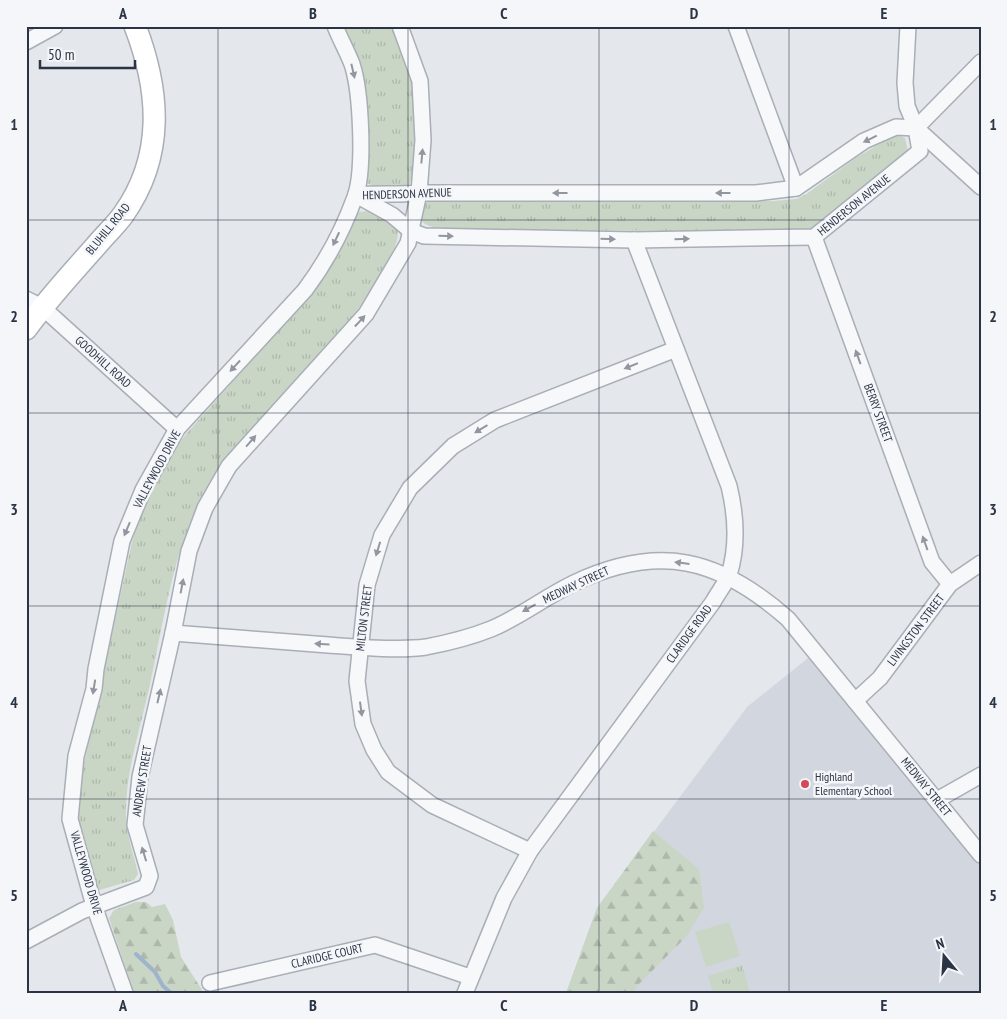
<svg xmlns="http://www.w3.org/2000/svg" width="1007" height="1019" font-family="'PT Sans Narrow',sans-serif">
	<defs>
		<pattern id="grass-tufts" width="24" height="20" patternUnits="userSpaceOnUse" patternTransform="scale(1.25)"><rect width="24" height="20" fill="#c9d6c5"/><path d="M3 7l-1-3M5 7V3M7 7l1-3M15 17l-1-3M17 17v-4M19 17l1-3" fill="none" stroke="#adb8ab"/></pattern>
		<pattern id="forest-firs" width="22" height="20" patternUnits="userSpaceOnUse" patternTransform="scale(1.25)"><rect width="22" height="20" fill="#c9d6c5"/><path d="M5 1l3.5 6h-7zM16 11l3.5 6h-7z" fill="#adb8ab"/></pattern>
	</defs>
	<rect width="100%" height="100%" fill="#e4e7ec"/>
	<path fill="#d2d6de" d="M808,658L826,666L981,860V993H566L597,908L747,707Z"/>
	<g fill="url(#grass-tufts)">
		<path d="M343,26H395C400,41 408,55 411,70C417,99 422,159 409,186C396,190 379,189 366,183L367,109L360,72Z"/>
		<path d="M899,135L905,138L908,151L810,232L437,229L425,224L419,218L422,204L436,199L773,201L796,199L805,195L857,157L893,136Z"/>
		<path d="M367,211L398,228C402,286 248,426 212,480C174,537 164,623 149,689C140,729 126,771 126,811C125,833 134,853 138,874L134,880L96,891L80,833L78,813L82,772L132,542L142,511L167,458L187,433L312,293L341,250L354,217L359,212Z"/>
		<path d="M742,965L750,993H713L708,976Z"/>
	</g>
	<g fill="url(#forest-firs)">
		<path d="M653,831L699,869L704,908L686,937L636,987L635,993H566L597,908Z"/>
		<path d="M136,902H146L152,907L165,904L173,920L181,957L204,993H134L109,918L114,910Z"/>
	</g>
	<path fill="#c9d6c5" d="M729,922L740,956L706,967L695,932Z"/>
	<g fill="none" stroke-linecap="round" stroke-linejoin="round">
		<path stroke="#9fb4cc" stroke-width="4" d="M136,954L155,972L163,986L171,993"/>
		<g stroke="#a9aeb7" stroke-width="18">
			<g id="street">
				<path d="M736,26L796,188"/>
				<path d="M26,42L55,26"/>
				<path d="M916,128L981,62"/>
				<path d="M356,195L392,215L411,231L424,236L634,240L814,237L920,151L916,128L907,106L905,83L908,26"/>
				<path d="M356,195C377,193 398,195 419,193H756L796,188L864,141L896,127L916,128L981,187"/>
				<path d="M814,237L932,562L950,584"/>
				<path d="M26,299L42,307L177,429"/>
				<path d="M173,633C225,637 276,641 328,645C355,647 399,651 426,647C447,643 471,637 491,629C520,617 545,597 574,583C659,543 719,558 788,619L981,855"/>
				<path d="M855,701L880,678L950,584L981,563"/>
				<path d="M937,800L981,775"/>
				<path d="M530,851L432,805L388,772L374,750L363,724L357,681L367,585L382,535L410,488L453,446L495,420L676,349"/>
				<path d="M26,941L82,911L146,887L150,876L135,825L140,777L173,633L189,551L205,508L229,466L366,314L408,243L419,193L423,140L420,81L400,26"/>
				<path d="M210,983L375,945L470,977"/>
				<path d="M125,993L94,906L70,819L76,756L94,689L96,669L122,541L143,490L177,429L305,290C326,262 343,230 355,197C365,170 361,91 352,64C347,51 340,39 335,26"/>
				<path d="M465,993L504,898L530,851L713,602C718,593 725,584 729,575C738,546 736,515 729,486L634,240"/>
			</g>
		</g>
		<g stroke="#a9aeb7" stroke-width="24">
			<path id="secondary" d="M26,329C47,300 71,274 95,247C104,236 115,226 123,215C165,156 160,91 135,26"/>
		</g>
		<use href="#street" stroke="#f7f8fa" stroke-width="15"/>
		<use href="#secondary" stroke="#fff" stroke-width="21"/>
	</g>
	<defs><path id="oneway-solid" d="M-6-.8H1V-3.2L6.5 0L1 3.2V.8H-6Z" transform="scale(1.25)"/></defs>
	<g fill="#9196a0">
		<use href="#oneway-solid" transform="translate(353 71) rotate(77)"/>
		<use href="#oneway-solid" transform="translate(870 139) rotate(154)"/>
		<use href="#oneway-solid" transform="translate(422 156) rotate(-85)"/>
		<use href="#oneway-solid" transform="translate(560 193) rotate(-180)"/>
		<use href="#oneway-solid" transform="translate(723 193) rotate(-180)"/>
		<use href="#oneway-solid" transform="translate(446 236) rotate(1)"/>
		<use href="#oneway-solid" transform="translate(336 239) rotate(115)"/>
		<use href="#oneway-solid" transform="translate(608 239) rotate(1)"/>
		<use href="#oneway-solid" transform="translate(682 239) rotate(-1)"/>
		<use href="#oneway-solid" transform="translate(360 321) rotate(-47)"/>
		<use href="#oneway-solid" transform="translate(858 357) rotate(-110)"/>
		<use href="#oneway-solid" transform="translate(235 366) rotate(133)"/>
		<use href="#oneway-solid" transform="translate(631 366) rotate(158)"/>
		<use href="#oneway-solid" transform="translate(481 429) rotate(149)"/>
		<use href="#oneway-solid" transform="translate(251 441) rotate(-49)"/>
		<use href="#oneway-solid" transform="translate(127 529) rotate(113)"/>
		<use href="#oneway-solid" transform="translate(925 543) rotate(-110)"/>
		<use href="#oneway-solid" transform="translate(378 549) rotate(107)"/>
		<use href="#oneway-solid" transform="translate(682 563) rotate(-173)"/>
		<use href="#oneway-solid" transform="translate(182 586) rotate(-79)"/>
		<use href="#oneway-solid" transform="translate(529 608) rotate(151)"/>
		<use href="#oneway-solid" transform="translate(322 644) rotate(-176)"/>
		<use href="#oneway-solid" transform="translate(94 687) rotate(99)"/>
		<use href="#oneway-solid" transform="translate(159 696) rotate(-77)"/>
		<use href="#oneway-solid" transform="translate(361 709) rotate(82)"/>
		<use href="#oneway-solid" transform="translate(144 854) rotate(-107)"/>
	</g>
	<path fill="none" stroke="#2b3445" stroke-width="1" stroke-opacity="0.55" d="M218,26V993M408,26V993M599,26V993M789,26V993M26,220H981M26,413H981M26,606H981M26,799H981"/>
	<circle fill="#d1495b" stroke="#f4f6f9" stroke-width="2" cx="805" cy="784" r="5"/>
	<g text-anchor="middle" stroke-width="5" stroke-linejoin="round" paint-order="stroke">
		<g font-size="12" fill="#2b3445" stroke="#f4f6f9">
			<text transform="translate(407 194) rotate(-2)" y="4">HENDERSON AVENUE</text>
			<text transform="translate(854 205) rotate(-39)" y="4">HENDERSON AVENUE</text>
			<text transform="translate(108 229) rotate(-51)" y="4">BLUHILL ROAD</text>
			<text transform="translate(103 362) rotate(42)" y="4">GOODHILL ROAD</text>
			<text transform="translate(878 413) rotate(70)" y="4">BERRY STREET</text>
			<text transform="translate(157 469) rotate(-62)" y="4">VALLEYWOOD DRIVE</text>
			<text transform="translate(576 585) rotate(-25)" y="4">MEDWAY STREET</text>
			<text transform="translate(364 618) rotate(-83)" y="4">MILTON STREET</text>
			<text transform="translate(916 630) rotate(-53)" y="4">LIVINGSTON STREET</text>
			<text transform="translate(689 634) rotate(-54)" y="4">CLARIDGE ROAD</text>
			<text transform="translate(142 781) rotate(-81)" y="4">ANDREW STREET</text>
			<text transform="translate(926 787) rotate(51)" y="4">MEDWAY STREET</text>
			<text transform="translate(86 873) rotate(74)" y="4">VALLEYWOOD DRIVE</text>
			<text transform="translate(327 956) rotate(-13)" y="4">CLARIDGE COURT</text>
		</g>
		<g font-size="12" fill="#2b3445" stroke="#f4f6f9" text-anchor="start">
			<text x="815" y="781">Highland<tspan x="815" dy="14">Elementary School</tspan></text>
		</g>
	</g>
	<rect width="1007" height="1019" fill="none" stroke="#f4f6f9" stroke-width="55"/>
	<g transform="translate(944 956) rotate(342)" stroke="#f4f6f9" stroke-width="4" paint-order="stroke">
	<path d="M0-4L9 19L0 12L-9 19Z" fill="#2b3445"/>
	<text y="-8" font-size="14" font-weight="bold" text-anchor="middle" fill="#2b3445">N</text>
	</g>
	<path d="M40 60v8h95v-8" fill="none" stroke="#2b3445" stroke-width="2.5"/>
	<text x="48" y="60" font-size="15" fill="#2b3445" stroke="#f4f6f9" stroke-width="4" paint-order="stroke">50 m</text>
	<rect x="28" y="28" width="952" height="964" fill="none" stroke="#2b3445" stroke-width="2"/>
	<g font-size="16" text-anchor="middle" font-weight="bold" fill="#2b3445">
		<text x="123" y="19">A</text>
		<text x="313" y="19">B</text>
		<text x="504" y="19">C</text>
		<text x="694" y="19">D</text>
		<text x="884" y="19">E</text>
		<text x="14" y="130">1</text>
		<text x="993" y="130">1</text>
		<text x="14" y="322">2</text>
		<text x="993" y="322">2</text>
		<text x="14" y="515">3</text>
		<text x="993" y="515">3</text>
		<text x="14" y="708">4</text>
		<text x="993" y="708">4</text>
		<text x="14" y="901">5</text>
		<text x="993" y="901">5</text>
		<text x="123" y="1011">A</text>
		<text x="313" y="1011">B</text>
		<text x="504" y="1011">C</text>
		<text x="694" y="1011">D</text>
		<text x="884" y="1011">E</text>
	</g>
</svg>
